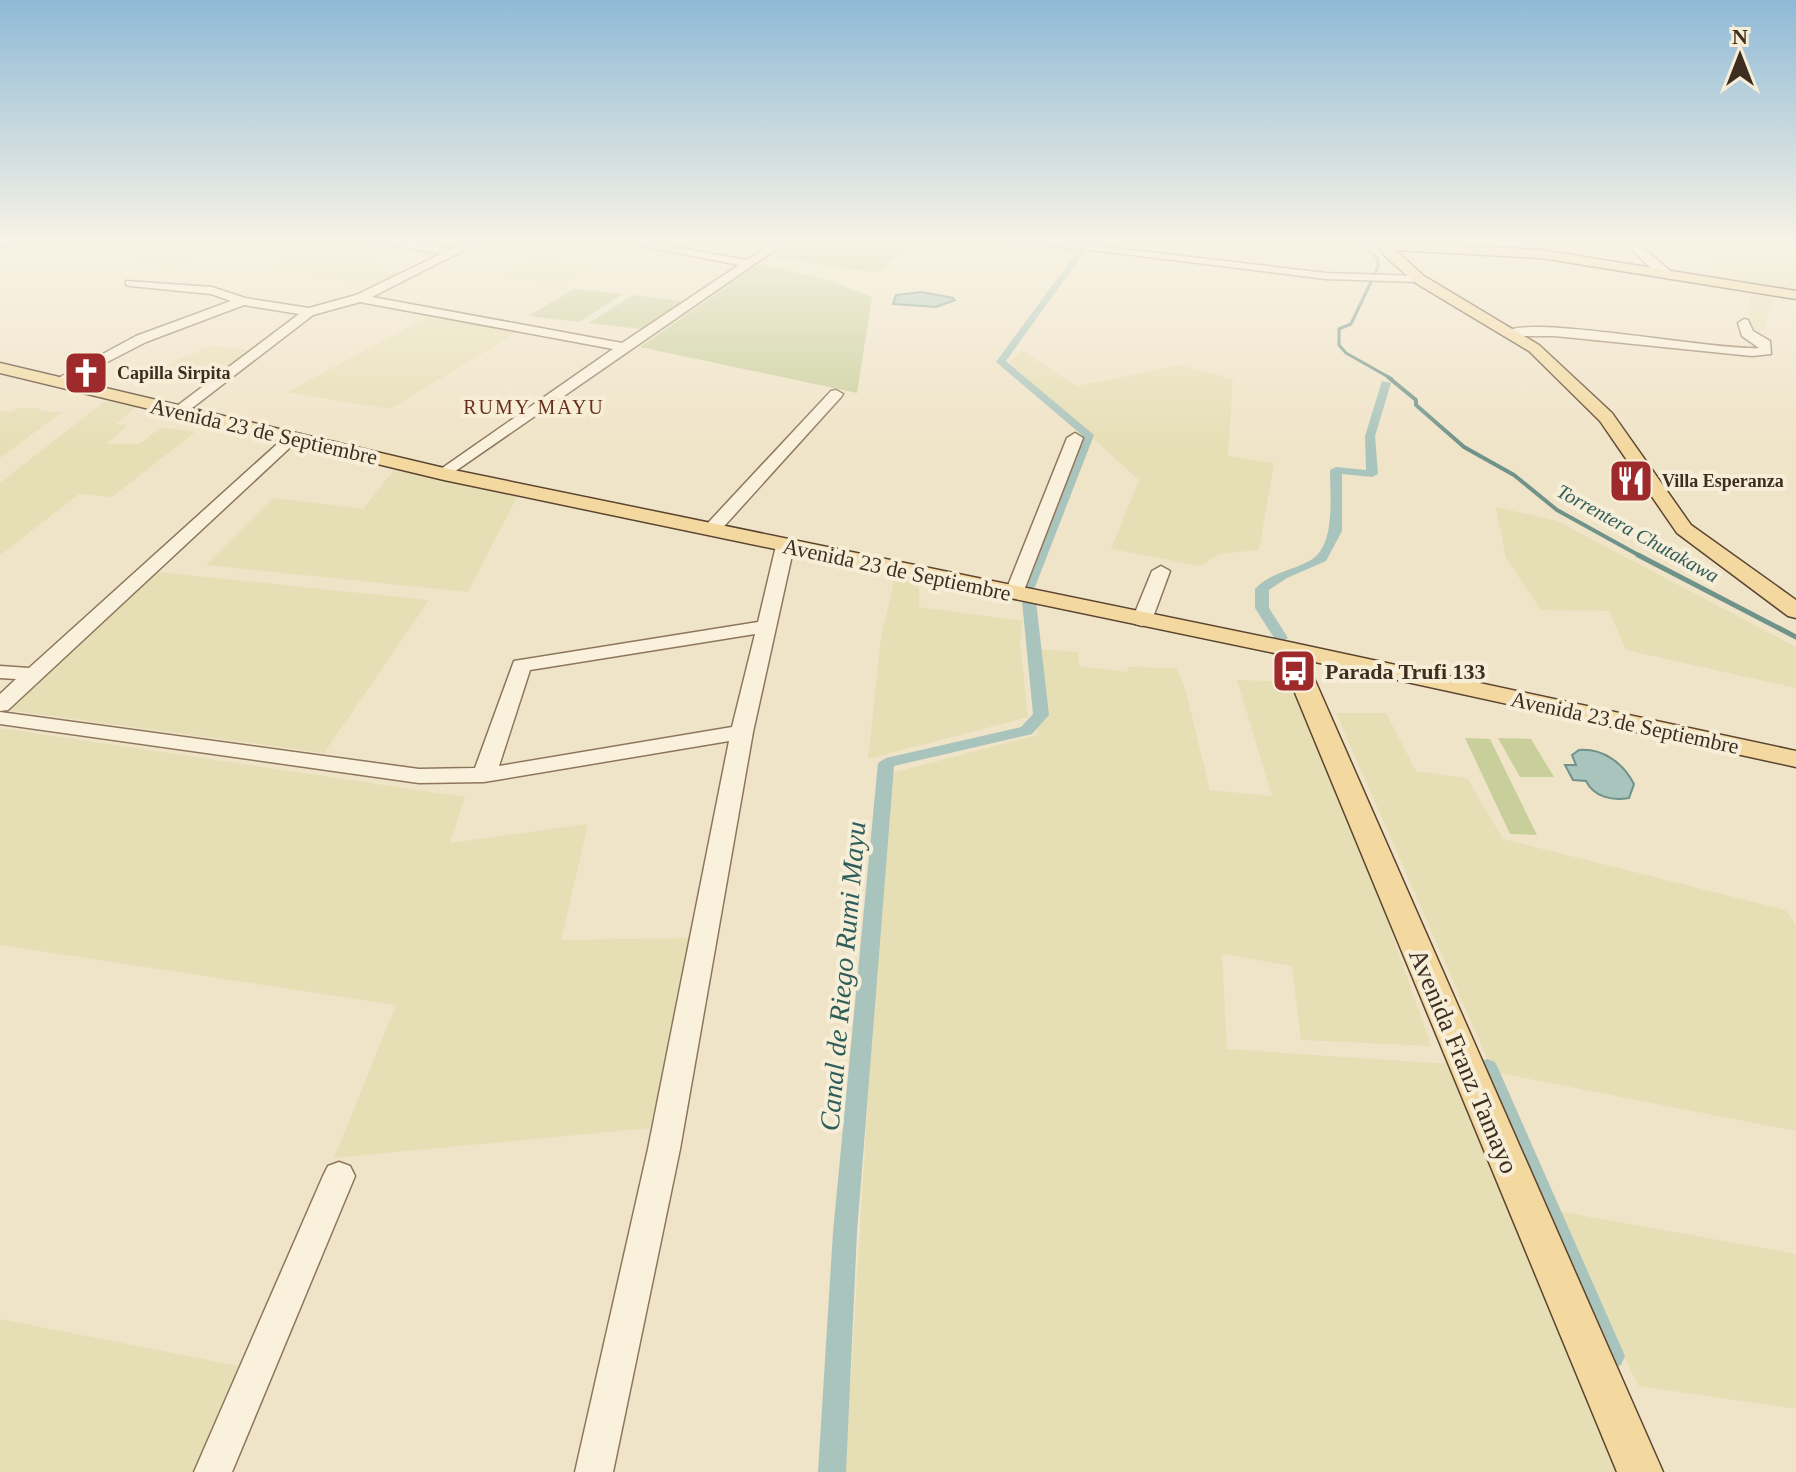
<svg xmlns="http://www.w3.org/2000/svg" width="1796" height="1472" font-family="Georgia,serif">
	<rect width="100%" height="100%" fill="#f0e4c8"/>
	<g fill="#e6deb5">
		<path d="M176,241H339L325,248L377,256L369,260L378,262L369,267L402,273L376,285L273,270L288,262L211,252L174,268L124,259Z"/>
		<path d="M1728,241H1796V293L1743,284L1706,258L1744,255L1740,243Z"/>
		<path d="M531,255L594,266L567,282L501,278Z"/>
		<path d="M1752,290L1776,294L1764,331L1746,326Z"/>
		<path d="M433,314L521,330L390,409L287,392Z"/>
		<path d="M212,346L250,350L203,384L150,379L176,360Z"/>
		<path d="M1021,350L1077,386L1179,365L1233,379L1228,456L1274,463L1259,550L1219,554L1201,566L1111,549L1139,480L1010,363Z"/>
		<path d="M105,401L136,407L116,424L128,425L106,444H140L161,427L195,432L112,497L79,494L0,555V483Z"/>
		<path d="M17,408H41L38,411L62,412L0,458V411L12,412Z"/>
		<path d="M394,470L519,493L468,592L206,565L273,498L363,509Z"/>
		<path d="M1496,507L1557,521L1796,647V688L1626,650L1609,611L1541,610L1506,558Z"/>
		<path d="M158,572L429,600L324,753L6,710Z"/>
		<path d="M895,577L919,583V607L1023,621L1020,641L1028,717L868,759L881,638Z"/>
		<path d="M1035,649L1078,652L1079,666L1128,672V667L1176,668L1185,688L1210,790L1272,796L1237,680L1294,682L1347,804L1431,1046L1301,1040L1292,966L1222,954L1227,1049L1450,1064L1615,1472H845L888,774L1037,735Z"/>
		<path d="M1336,713H1386L1416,771L1467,778L1503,839L1785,910L1796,925V1131L1493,1072Z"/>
		<path d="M0,728L465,797L450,843L588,824L561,940L692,938L650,1128L334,1158L396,1005L0,945Z"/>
		<path d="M1546,1209L1796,1254V1409L1639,1386Z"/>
		<path d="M0,1319L238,1366L194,1472H0Z"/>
	</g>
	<g fill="#c9cf9b">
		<path d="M788,241H897L913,244L877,273L767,256Z"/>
		<path d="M759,264L828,280L872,297L857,393L640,347Z"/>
		<path d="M574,289L623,294L579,322L528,316Z"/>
		<path d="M633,295L683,301L641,329L589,323Z"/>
		<path d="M1465,738L1490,739L1537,835L1510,834Z"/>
		<path d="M1498,738L1531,739L1554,777H1520Z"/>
	</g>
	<g fill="#a9c4bc" stroke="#6f938a" stroke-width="2">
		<path d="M922,292L953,298L955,300L936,307L893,304L896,295Z"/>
		<path d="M1579,750C1603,748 1623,763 1634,784L1629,798C1612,801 1594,797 1586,781L1573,780L1565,765H1576L1572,755Z"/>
	</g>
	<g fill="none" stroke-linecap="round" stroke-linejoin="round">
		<g stroke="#6f938a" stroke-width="3">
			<path d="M1366,241L1367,248L1378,259V267L1351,324L1339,329V345L1346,353L1392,379"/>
			<path d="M0,248L15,241"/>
		</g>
		<path stroke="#6f938a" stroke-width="4" d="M1388,377L1416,400V405L1464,447L1514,475L1557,510L1642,557"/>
		<path stroke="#6f938a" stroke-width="5" d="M1638,555L1796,637"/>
		<g fill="#a9c4bc" fill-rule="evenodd">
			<path d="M1008,241H1031L1085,251L1006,361L1094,435L1035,587L1028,591L1021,587L1083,436L996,362L1076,253Z"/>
			<path d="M1382,381L1391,383L1375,436L1378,474L1372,477L1342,474V531L1326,561L1287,578L1269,590V608L1288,638L1281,642L1276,641L1255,608V589C1271,572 1292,571 1311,560C1336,545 1330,495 1330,470L1336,467L1366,470L1365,436Z"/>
			<path d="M1029,597L1036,601L1049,715L1032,734L894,766L857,1232L846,1472H818L833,1232L878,763L886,758L1021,727L1033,714L1022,601Z"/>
			<path d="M1487,1059L1495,1062L1498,1068L1621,1347L1625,1356L1621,1365L1612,1369L1603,1365L1476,1068L1479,1062Z"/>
		</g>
		<g stroke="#8d765c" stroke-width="3">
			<g id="minor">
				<path d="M372,241H400L451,249L468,241H482L372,297L622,343L739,265L616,241H641L747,260L775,241H788L444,479L438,477V471L613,349L360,302L313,315L183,415H173V409L299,314L244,305L146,342L63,385L51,382L136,336L231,301L211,294L130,286L126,285V281L212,287L245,298L309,308L356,295L441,254Z"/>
				<path d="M1019,241H1055L1326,273L1419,276L1425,279L1419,282L1326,279Z"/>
				<path d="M1623,241H1635L1676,276L1670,279L1658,275Z"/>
				<path d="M1744,319L1748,320L1753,331L1770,341L1771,354L1752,356L1555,336H1511L1505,332C1529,314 1714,351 1759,348L1742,336L1738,323Z"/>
				<path d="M836,390L843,394L841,397L718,533H706L703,529L706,525L831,391Z"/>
				<path d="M1075,433L1083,438L1023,593L1021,597H1007L1005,593L1067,438Z"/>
				<path d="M291,434L299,439L296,442L8,710L0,711V694L16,679L0,678V666L29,668L286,436Z"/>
				<path d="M785,541L794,546L753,732L680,1149L613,1472H575L648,1149L729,741L484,782L419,783L0,724V712L419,769L475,768L514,661L758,622L776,546ZM755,634L732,727L499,766L530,670Z"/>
				<path d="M1161,566L1170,571L1152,620L1142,626L1135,624L1132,620L1152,571Z"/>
				<path d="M339,1162L350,1166L355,1176L232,1472H194L323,1176L328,1166Z"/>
			</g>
		</g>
		<g stroke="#5b4430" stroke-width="3">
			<g id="major">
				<path d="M1377,241L1541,250L1796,291V299L1541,258L1395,250L1424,276L1539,345L1612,413L1691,525L1796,600V618L1788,616L1677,533L1600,421L1529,351L1414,282L1384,255Z"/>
				<path d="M0,363L444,468L1289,642L1796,751V767L1306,660L1663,1472H1617L1279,654L444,480L0,373Z"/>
			</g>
		</g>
		<use href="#minor" fill="#faf1dc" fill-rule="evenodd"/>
		<use href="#major" fill="#f3d9a0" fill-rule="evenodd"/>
	</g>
	<linearGradient id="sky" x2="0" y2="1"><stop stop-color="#8fbad6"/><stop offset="0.54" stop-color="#f8f3e6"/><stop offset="1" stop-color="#f8f3e6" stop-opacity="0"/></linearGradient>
	<rect width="1796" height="447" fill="url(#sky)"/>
	<defs>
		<g id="church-square" transform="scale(2.3)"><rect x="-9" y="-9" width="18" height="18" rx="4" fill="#9e2a2b" stroke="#f7eed8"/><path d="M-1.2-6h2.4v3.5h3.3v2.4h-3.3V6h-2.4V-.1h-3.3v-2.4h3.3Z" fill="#fff"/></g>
		<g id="restaurant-square" transform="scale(2.3)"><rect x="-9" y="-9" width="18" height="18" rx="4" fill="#9e2a2b" stroke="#f7eed8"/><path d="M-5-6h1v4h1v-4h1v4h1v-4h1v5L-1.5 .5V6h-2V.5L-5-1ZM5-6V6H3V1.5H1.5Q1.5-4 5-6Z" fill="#fff"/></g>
		<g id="bus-square" transform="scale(2.3)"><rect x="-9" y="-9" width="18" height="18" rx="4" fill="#9e2a2b" stroke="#f7eed8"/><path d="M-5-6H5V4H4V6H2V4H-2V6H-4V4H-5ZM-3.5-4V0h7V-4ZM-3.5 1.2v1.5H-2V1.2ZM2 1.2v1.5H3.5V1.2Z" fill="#fff"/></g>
	</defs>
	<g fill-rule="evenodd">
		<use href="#church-square" x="86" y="373"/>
		<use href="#restaurant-square" x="1631" y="481"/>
		<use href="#bus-square" x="1294" y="671"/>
	</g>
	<g text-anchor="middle" stroke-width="8" stroke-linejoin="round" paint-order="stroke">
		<g font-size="18" font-weight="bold" fill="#3d2e20" stroke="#f7eed8" text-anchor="start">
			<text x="117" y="379">Capilla Sirpita</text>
			<text x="1662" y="487">Villa Esperanza</text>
		</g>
		<g font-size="20" letter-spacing="2" fill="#6b2e1e" stroke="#f7eed8">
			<text x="534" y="414">RUMY MAYU</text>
		</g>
		<g font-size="20" font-style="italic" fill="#2f5d5a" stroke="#f7eed8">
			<text transform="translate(1638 533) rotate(29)" y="7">Torrentera Chutakawa</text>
		</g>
		<g font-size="22" fill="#3d2e20" stroke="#f7eed8">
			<text transform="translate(264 431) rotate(13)" y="8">Avenida 23 de Septiembre</text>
			<text transform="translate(897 569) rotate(12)" y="8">Avenida 23 de Septiembre</text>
			<text transform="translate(1625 722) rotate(12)" y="8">Avenida 23 de Septiembre</text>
		</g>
		<g font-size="22" font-weight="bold" fill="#3d2e20" stroke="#f7eed8" text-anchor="start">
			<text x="1325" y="679">Parada Trufi 133</text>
		</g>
		<g font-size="26" fill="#3d2e20" stroke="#f7eed8">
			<text transform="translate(1464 1061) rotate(67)" y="9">Avenida Franz Tamayo</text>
		</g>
		<g font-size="28" font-style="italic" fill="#2f5d5a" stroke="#f7eed8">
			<text transform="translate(842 976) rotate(-85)" y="10">Canal de Riego Rumi Mayu</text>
		</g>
	</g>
	<g transform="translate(1740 56)" stroke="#f7eed8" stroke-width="6" paint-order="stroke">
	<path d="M0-6L14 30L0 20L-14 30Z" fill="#3d2e20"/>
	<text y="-12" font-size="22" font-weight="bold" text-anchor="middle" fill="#3d2e20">N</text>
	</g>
</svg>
